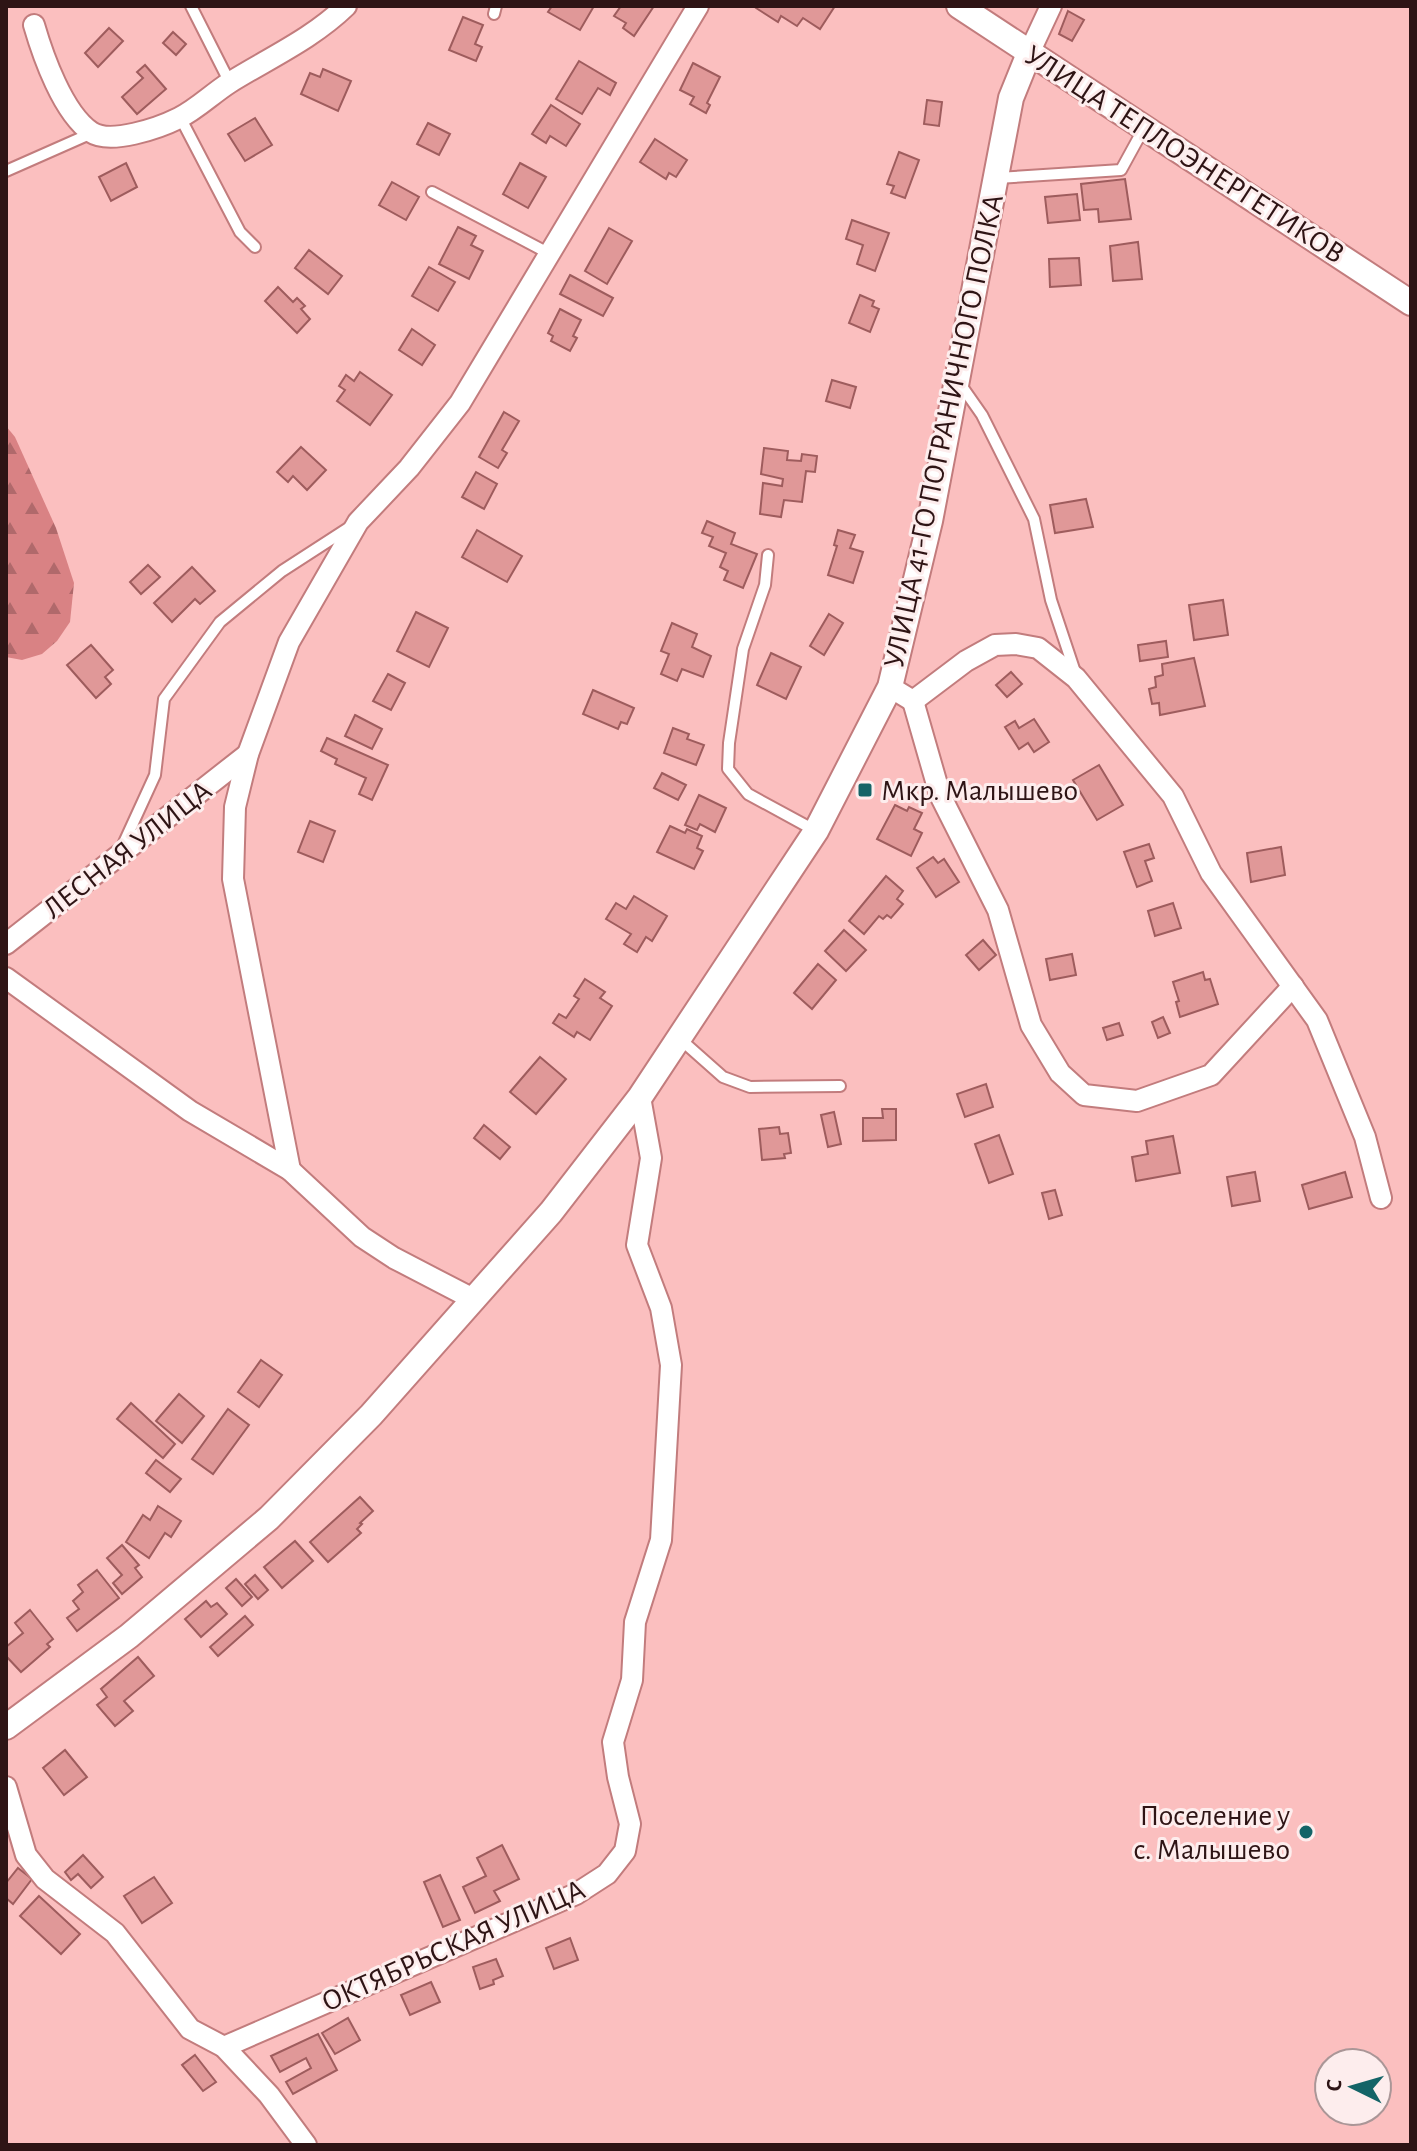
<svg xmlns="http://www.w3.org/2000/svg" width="1417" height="2151" font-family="'Alegreya Sans',sans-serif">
	<defs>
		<pattern id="forest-firs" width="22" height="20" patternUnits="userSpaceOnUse" patternTransform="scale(2)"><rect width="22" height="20" fill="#d98284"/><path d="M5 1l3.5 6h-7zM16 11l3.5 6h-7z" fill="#b0696b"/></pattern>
	</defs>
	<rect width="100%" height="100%" fill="#fbbfbf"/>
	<path fill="url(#forest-firs)" d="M6,426L15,437L56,528L74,583L70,622L57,641L42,654L22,660L6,657Z"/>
	<g fill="#e09898" stroke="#9e5c5d" stroke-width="2">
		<path d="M552,6H594L580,30L548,12Z"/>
		<path d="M621,6H654L634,36L623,28L626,23L614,16Z"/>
		<path d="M757,6H835L820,29L803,18L797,26L781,16L778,22L756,8Z"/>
		<path d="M1068,11L1084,20L1072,41L1059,34Z"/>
		<path d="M463,17L483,25L475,44L482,47L476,61L449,50Z"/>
		<path d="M109,28L123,41L98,67L85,53Z"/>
		<path d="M173,32L186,44L176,55L163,43Z"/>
		<path d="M579,61L616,83L610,95L598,88L582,114L556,99Z"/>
		<path d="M693,63L720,77L707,103L710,105L706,113L690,104L694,97L680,90Z"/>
		<path d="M145,65L166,89L137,114L122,97L143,78L137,72Z"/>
		<path d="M323,69L351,81L338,111L301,94L310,73L320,77Z"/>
		<path d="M927,100L942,102L939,126L924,124Z"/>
		<path d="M551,105L580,124L566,146L550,136L546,143L532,134Z"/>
		<path d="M255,118L272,145L245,161L228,134Z"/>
		<path d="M428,123L450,134L439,155L417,144Z"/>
		<path d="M655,139L687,160L676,177L669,173L666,179L640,162Z"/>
		<path d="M899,152L919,160L905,198L891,193L894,186L887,184Z"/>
		<path d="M126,163L137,187L111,201L99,177Z"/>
		<path d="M520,163L546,177L528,208L503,194Z"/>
		<path d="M1125,179L1131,219L1099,222L1098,209L1084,210L1081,184Z"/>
		<path d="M392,182L419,197L406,220L379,205Z"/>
		<path d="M1077,194L1080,220L1048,223L1045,197Z"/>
		<path d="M852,220L889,233L875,271L857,264L863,245L846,239Z"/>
		<path d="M458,227L476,236L471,245L483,251L469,279L439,264Z"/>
		<path d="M609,228L632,241L607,284L585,271Z"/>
		<path d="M1138,242L1142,279L1113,281L1110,246Z"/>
		<path d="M309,250L342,276L328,294L295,268Z"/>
		<path d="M1079,258L1081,285L1050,287L1049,259Z"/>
		<path d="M429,267L455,282L438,311L412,296Z"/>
		<path d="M570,275L613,298L603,316L560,294Z"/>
		<path d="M278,287L293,302L297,298L305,306L301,309L310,319L297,333L265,301Z"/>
		<path d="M860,295L874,301L872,306L879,309L870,332L849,323Z"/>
		<path d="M560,309L581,320L573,336L577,338L570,351L551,341L553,336L548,333Z"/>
		<path d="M412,329L435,345L422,365L399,350Z"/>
		<path d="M360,372L392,395L370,425L337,401L345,390L339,386L346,375L354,381Z"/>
		<path d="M832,380L856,387L850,408L826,401Z"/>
		<path d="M504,412L519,421L502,450L507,453L498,468L479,457Z"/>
		<path d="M301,447L326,470L307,490L293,476L288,482L277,472Z"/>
		<path d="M764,448L788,451L787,460L801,461L802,454L817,456L815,472L806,471L802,502L784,500L781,517L760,514L763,483L782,486L783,479L761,474Z"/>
		<path d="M476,472L497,484L484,509L462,497Z"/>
		<path d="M1086,499L1093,527L1055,533L1050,505Z"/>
		<path d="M707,521L735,533L731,544L757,554L743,588L724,580L728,571L720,567L726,553L709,546L713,537L702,533Z"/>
		<path d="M477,530L522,556L507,582L462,557Z"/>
		<path d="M838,530L855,535L850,548L863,552L853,583L828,575L837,546L834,545Z"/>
		<path d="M148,565L160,577L141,594L130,582Z"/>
		<path d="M192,567L215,591L200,604L195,599L172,622L154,603Z"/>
		<path d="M1223,600L1228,635L1194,640L1189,605Z"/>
		<path d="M416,612L448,628L429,667L397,651Z"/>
		<path d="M829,614L843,623L824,655L810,646Z"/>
		<path d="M672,623L697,634L692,647L711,656L703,677L682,669L677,681L661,674L669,654L661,651Z"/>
		<path d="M1166,641L1168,657L1140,661L1138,645Z"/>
		<path d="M91,645L113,670L105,677L111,684L96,698L67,665Z"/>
		<path d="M771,653L801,667L786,699L757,685Z"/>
		<path d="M1194,658L1205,706L1160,715L1159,703L1152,704L1149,689L1156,687L1155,677L1163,675L1162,664Z"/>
		<path d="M1011,672L1022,684L1007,697L996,685Z"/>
		<path d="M388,674L405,683L391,710L373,701Z"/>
		<path d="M593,690L634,708L627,724L621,722L618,729L583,714Z"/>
		<path d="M355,715L382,729L372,749L345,736Z"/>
		<path d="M1034,719L1049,742L1034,752L1028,743L1019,749L1005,727L1015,721L1019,728Z"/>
		<path d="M673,728L689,734L687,739L704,745L696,765L664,753Z"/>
		<path d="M327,738L388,765L372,800L359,794L366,778L335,764L337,759L321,751Z"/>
		<path d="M1099,765L1123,805L1097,820L1073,780Z"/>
		<path d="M662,773L686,785L678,800L654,788Z"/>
		<path d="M699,795L726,808L715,832L700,824L697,830L685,825Z"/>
		<path d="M895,805L907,811L909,807L922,813L914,829L922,833L911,856L877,839Z"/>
		<path d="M310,821L335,831L323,862L298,852Z"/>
		<path d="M670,826L685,833L687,829L702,836L697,848L703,851L694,869L657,852Z"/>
		<path d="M1149,844L1154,858L1145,861L1152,881L1137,887L1124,852Z"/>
		<path d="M1281,847L1285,875L1251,882L1247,853Z"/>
		<path d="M933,857L938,863L944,859L959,882L936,897L917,868Z"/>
		<path d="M886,876L903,891L897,899L903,904L891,918L887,915L883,919L879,916L864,934L849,921Z"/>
		<path d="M634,896L667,916L652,941L646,937L637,952L624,944L631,934L606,919L616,903L626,909Z"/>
		<path d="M1173,903L1181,928L1155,936L1148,911Z"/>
		<path d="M844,930L866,950L846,971L825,951Z"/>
		<path d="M983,940L996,955L979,970L966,955Z"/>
		<path d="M1072,954L1076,975L1050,980L1046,959Z"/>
		<path d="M818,964L836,980L812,1009L794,993Z"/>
		<path d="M1203,972L1205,980L1210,979L1218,1004L1180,1017L1176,1002L1179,1001L1173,982Z"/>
		<path d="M585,979L605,992L600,998L612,1006L590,1040L577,1032L574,1037L553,1023L559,1014L566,1018L579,999L574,996Z"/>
		<path d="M1163,1017L1170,1033L1158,1038L1152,1022Z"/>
		<path d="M1119,1023L1123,1035L1107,1040L1103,1028Z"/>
		<path d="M540,1057L566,1079L536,1114L510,1092Z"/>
		<path d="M986,1084L993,1107L965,1117L957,1094Z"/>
		<path d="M882,1109H896V1140L863,1141V1118H883Z"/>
		<path d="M834,1112L841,1144L828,1147L821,1115Z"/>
		<path d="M484,1125L510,1147L500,1159L474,1138Z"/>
		<path d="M779,1127L780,1134L788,1133L791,1153L784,1154L785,1158L762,1160L759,1129Z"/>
		<path d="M999,1135L1013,1174L989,1183L975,1144Z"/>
		<path d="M1173,1136L1180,1173L1136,1181L1132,1157L1148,1154L1146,1141Z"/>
		<path d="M1255,1172L1260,1201L1232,1206L1227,1177Z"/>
		<path d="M1345,1172L1352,1197L1309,1209L1302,1185Z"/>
		<path d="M1055,1190L1062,1215L1049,1219L1042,1193Z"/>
		<path d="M261,1360L282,1375L259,1407L238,1392Z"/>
		<path d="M179,1394L204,1416L182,1443L156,1421Z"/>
		<path d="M131,1403L175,1444L163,1458L117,1419Z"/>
		<path d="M228,1409L249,1425L213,1474L192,1459Z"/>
		<path d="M156,1460L181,1479L170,1492L146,1473Z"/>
		<path d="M360,1497L373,1511L360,1523L362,1524L357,1529L361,1533L328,1562L310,1542Z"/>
		<path d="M158,1506L181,1521L171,1537L165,1533L149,1558L126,1542L143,1515L150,1520Z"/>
		<path d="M295,1541L313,1561L282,1588L264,1567Z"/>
		<path d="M122,1545L139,1565L135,1568L142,1577L122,1594L113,1583L122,1575L107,1558Z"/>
		<path d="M97,1570L119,1598L77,1631L67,1618L79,1609L73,1601L83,1592L78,1585Z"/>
		<path d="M255,1575L268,1590L258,1599L245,1584Z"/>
		<path d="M236,1579L252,1597L242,1606L226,1588Z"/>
		<path d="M206,1601L211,1607L217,1603L227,1614L201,1637L185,1619Z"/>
		<path d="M30,1610L53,1639L47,1644L50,1647L21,1672L6,1656V1647L23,1633L15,1623Z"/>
		<path d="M245,1616L253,1625L218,1656L210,1647Z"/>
		<path d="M138,1657L154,1676L124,1701L133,1711L115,1726L97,1705L107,1697L101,1689Z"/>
		<path d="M65,1750L87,1777L64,1795L43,1768Z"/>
		<path d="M502,1845L519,1879L494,1891L500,1901L475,1913L463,1887L486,1876L477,1858Z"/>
		<path d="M83,1855L103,1877L91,1888L78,1874L71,1880L65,1872Z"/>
		<path d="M18,1868L32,1879L13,1904L6,1898V1883Z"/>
		<path d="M440,1875L460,1920L443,1927L424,1882Z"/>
		<path d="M154,1877L172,1903L142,1923L124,1896Z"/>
		<path d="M39,1896L80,1934L61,1954L20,1916Z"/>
		<path d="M570,1938L578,1960L554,1969L546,1948Z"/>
		<path d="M496,1959L503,1976L493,1980L494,1984L480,1989L473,1967Z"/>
		<path d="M431,1982L440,2002L410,2015L401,1995Z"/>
		<path d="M348,2018L360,2040L335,2054L322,2033Z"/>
		<path d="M318,2034L337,2070L293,2094L286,2082L311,2068L306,2058L280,2072L271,2056Z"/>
		<path d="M195,2055L216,2082L203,2091L182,2065Z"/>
	</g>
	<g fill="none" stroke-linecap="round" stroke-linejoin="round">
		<g stroke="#c27c7d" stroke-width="14">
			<g id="service">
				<path d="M191,6L230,83"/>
				<path d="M494,14L496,6"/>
				<path d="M180,117L240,232L255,247"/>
				<path d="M6,171L92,133"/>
				<path d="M997,178L1121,170L1144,128"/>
				<path d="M432,192L550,254"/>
				<path d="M961,385L982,415L1034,519L1051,600L1075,672"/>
				<path d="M768,555L765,585L743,649L729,743L728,769L748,794L816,831"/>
				<path d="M122,847L155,775L164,699L220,622L282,571L350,527"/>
				<path d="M679,1038L723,1077L750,1087L840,1086"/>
			</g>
		</g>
		<g stroke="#c27c7d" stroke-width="24">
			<g id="minor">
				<path d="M34,25C43,56 63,113 91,132C110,145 159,128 179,118C197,109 212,94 229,83C269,58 312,39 346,6"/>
				<path d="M1030,51L1051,6"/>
				<path d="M890,687L913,701L966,661L995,645L1016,644L1038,648L1076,678L1173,796L1211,873L1317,1020L1365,1137L1381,1198"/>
				<path d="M913,701L940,795L998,910L1031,1025L1060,1073L1084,1095L1137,1101L1211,1075L1293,986"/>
				<path d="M6,944L248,754"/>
				<path d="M6,978L190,1111L290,1170L362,1237L394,1258L475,1300"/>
				<path d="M290,1170L233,879L235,807L248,754L289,642L358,522L409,468L460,403L698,6"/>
				<path d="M6,1787L26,1855L45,1879L115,1933L190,2029L224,2047L269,2095L306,2145"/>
				<path d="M224,2047L576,1894L607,1874L625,1851L630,1824L618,1777L613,1742L632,1680L635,1622L661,1540L671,1365L661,1308L637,1245L651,1158L640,1097"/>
			</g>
		</g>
		<g stroke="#c27c7d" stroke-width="28">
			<g id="tertiary">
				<path d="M959,6L1411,303"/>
				<path d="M6,1727L129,1636L269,1518L371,1415L551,1212L640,1097L816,831L890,687L930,521L1011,98L1030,51"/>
			</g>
		</g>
		<use href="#service" stroke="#fff" stroke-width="10"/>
		<use href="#minor" stroke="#fff" stroke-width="20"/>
		<use href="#tertiary" stroke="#fff" stroke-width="24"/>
	</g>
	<g fill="#146467" stroke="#fdeded" stroke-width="3">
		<rect x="857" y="782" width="16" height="16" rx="4"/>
		<circle cx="1306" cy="1832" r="8"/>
	</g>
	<g text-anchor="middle" stroke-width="6" stroke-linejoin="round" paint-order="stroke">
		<g font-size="30" fill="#2e1415" stroke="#fdeded">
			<text transform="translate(1185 154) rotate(33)" y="10">УЛИЦА ТЕПЛОЭНЕРГЕТИКОВ</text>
			<text transform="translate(943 431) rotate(-78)" y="10">УЛИЦА 41-ГО ПОГРАНИЧНОГО ПОЛКА</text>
			<text transform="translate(127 849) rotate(-38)" y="10">ЛЕСНАЯ УЛИЦА</text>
			<text transform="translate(453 1945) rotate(-24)" y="10">ОКТЯБРЬСКАЯ УЛИЦА</text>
		</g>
		<g font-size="30" fill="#2e1415" stroke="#fdeded" text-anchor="start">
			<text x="881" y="800">Мкр. Малышево</text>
			<text x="1290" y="1825" text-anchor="end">Поселение у<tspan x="1290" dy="34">с. Малышево</tspan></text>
		</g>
	</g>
	<rect width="1417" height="2151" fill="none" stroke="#2e1415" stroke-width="16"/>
	<g transform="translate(1353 2087) rotate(275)"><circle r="38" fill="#fdeded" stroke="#aa9697" stroke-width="2"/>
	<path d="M0-6L14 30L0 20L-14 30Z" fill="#146467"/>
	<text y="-12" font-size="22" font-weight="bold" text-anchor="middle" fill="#2e1415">С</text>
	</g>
</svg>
